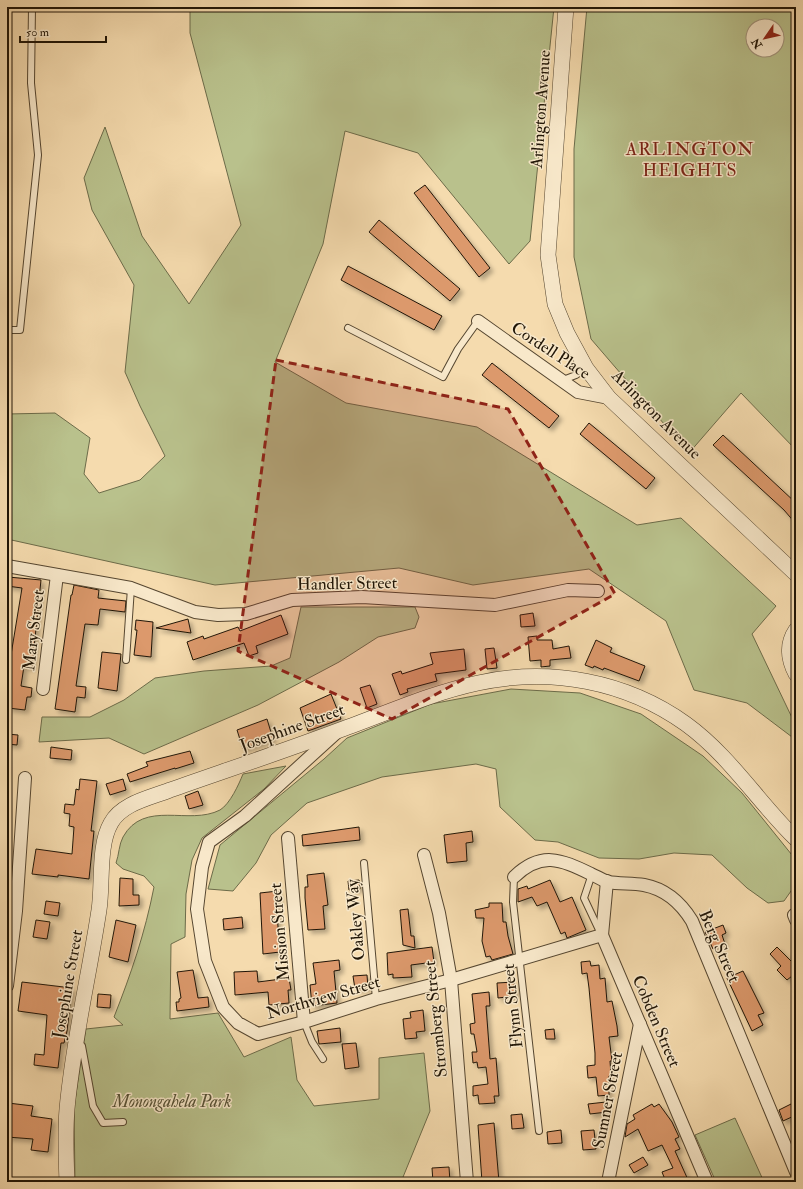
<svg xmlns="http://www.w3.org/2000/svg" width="803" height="1189" font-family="'IM FELL Double Pica',serif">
	<defs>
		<filter id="shadow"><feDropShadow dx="3.5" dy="3.5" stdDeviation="2" flood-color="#0004"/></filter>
	</defs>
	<rect width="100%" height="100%" fill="#f5dbae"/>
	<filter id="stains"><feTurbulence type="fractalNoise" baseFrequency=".005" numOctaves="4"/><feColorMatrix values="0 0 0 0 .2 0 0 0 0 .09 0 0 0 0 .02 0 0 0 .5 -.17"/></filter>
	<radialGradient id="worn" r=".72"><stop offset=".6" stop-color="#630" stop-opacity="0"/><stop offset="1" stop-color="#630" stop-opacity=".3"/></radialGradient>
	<g fill="#b9c18c" stroke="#6c6b49" fill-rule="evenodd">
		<path d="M190,7H554L530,241L509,264L418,153L345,131L323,244L275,362L346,403L477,427L637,525L681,518L776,606L752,634L796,726V740L747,703L694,690L666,621L589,569L473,585L399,568L215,585L7,539V414L55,413L90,438L84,474L99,493L140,480L165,456L140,406L125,372L134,285L92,210L84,178L105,127L142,236L189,304L241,225L190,33Z"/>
		<path d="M587,7H796V450L741,393L689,453L591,339L574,257V149ZM753,26H777V50H753Z"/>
		<path d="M301,607H415L419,617L415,628L378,637L339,662L258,705L144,754L109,738L39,742L42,717H90L124,700L155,678L204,671L271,666L290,658Z"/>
		<path d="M511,689L580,693L641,714L703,756L742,793L796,860V884L784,901L768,903L747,888L712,855L674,853L639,859L599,858L558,842L535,840L500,807L496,769L476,764L382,777L307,803L271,835L256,863L233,891L208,889L220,845L324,759L347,738L431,704Z"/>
		<path d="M286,766L264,789L202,838L192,860L186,894L185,937L171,944L170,1019L218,1013L244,1057L291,1037L297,1080L314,1106L379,1099V1058L424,1053L430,1111L401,1182H75L74,1107L86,1029L123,1025L114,1017C131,974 145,933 154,887L144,876L123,869L116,863C119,855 119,844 123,837C144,799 189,826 220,810C230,804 239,784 243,774Z"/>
		<path d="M735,1118L764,1182H716L695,1135Z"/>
	</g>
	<g fill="#dc996c" stroke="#201506" filter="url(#shadow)">
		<path d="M425,185L490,268L479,277L414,193Z"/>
		<path d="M379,220L460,289L450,301L369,232Z"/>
		<path d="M348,266L442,316L434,330L341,280Z"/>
		<path d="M492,363L559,416L549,428L482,375Z"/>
		<path d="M589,423L655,478L646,489L580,434Z"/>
		<path d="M723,435L796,503V524L784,510L713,445Z"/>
		<path d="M8,577L41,580L32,667L24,666L21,686L32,688L31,697H27L25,710L8,708L11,684L7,683V666L9,667L22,588L7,586Z"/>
		<path d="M74,585L99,590L98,598L126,601L125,612L100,609L98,625L85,624L76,686L86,687L85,698L77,697L75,712L55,709L71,595H72Z"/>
		<path d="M533,613L535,626L521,627L520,615Z"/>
		<path d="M281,615L288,634L256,646L258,653L249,656L244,643L193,660L187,642L203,636L204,639L238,627L240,631Z"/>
		<path d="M188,619L191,633L156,628Z"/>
		<path d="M136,620L153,622L151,657L134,655L137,630H135Z"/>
		<path d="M537,636V640H552L553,649L569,646L571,658L550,660V666L541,667V660L530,661L528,637Z"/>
		<path d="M596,640L612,648L610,652L645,666L639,681L604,668L603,670L594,666L593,668L585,665Z"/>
		<path d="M494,648L497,668L487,669L485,649Z"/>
		<path d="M464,649L466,670L435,674L437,681L407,689L408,692L400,695L392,674L401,671L402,674L433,664L430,653Z"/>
		<path d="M102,652L121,654L117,691L98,688Z"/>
		<path d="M370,685L377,704L367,708L360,688Z"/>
		<path d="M331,694L341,719L308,731L300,708Z"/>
		<path d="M267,719L273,739L243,749L237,730Z"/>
		<path d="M7,734L18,735L17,745L7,744Z"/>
		<path d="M51,747L72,750L71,760L50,758Z"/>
		<path d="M190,751L194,763L175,769V768L130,782L127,774L148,766L146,762Z"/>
		<path d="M80,779L97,781L91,831H94L89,879L58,875V877L32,874L36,849L72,854L74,827L69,826L70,814L64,813L65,804L74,805L76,789L79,790Z"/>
		<path d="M123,779L126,790L110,795L106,784Z"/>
		<path d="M198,791L203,805L189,809L185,796Z"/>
		<path d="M359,827L360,840L303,846L302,835Z"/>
		<path d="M472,831L473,842L466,843L467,861L447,863L444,835Z"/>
		<path d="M324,873L328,905L323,906L325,929L308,930L305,898V887H308L307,875Z"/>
		<path d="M120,878L133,879V895H139V905L119,906Z"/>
		<path d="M359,880L360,889L349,890L348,881Z"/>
		<path d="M550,880L560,902L572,897L586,930L567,938L565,932L561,934L547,902L537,906L532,897L518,902V889L527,886L528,889Z"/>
		<path d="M278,891L279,901H276L280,952L263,954L260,893Z"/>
		<path d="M46,901L60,903L58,916L44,914Z"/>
		<path d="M489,903H502L503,922H506L508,936L513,954L492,960L490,956L486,957L482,941L484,918H476L475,910L489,907Z"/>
		<path d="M408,909L411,936H414L415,948L403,945L400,910Z"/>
		<path d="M242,917L243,928L224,930L223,919Z"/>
		<path d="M36,920L50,922L47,939L33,937Z"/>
		<path d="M116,920L136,925L128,962L109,957Z"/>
		<path d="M723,925L726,933L722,935L725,944L713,949L705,932Z"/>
		<path d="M432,947L434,962L411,965L412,977L393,978V974L388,975L387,953Z"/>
		<path d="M777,947L796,966V981L792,976L787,980L777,970L781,966L770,954Z"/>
		<path d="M339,960L340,970L334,971L337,1003L312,1006L310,985L316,984L313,963Z"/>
		<path d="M590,961L591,966L599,965L600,979L605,978L607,1002L612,1001L617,1026L618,1036L609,1037L612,1061H610L611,1075L609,1076V1095L598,1096L596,1077L588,1078L587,1066L595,1065V1053L589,988L587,973L582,974L581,962Z"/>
		<path d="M193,970L198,998L208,997L209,1007L177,1011L176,1002H179V999L181,998L177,972Z"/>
		<path d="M257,971L258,982L289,978L291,990H288L289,1003L269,1005L268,992L235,995L234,972Z"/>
		<path d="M743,971L764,1013L758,1015L763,1025L752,1031L727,978Z"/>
		<path d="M367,975L368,988L355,989L353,976Z"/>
		<path d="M22,982L72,988L67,1031L64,1043H61L58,1068L34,1065L35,1054L44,1055L47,1015L18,1011Z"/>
		<path d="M514,982L515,996L498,998L497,983Z"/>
		<path d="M489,992L490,1006H486L490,1059L496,1058L499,1096H494L495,1103L479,1104L478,1095L473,1096V1086L488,1084L486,1067L478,1068L477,1062L473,1063L472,1052H477L474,1034H471L470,1024L475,1023L472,994Z"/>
		<path d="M98,994L111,995L110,1008L97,1007Z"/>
		<path d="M423,1010L425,1031L416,1032L417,1038L405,1039L403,1019L411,1018L410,1012Z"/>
		<path d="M340,1028L341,1042L319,1044L317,1031Z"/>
		<path d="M554,1029L555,1039H546L545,1030Z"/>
		<path d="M356,1043L359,1067L345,1069L342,1044Z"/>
		<path d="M606,1102L607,1112L590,1114L588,1104Z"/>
		<path d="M8,1103L33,1106L31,1116L52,1119L48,1152L31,1150L33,1139L7,1137Z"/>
		<path d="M652,1104L654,1107L659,1104L672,1122L679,1137L675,1139L680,1149L675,1151L689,1182H666L662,1172L673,1168L662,1145L648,1151L638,1129L625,1137L627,1124L635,1119L633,1115Z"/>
		<path d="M791,1104L796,1115L783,1121L779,1110Z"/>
		<path d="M522,1114L524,1128L512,1129L511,1115Z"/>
		<path d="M494,1123L499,1182H482L478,1125Z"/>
		<path d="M561,1130L562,1143L548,1144L547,1132Z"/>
		<path d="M594,1130L596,1149L583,1150L581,1131Z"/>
		<path d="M643,1157L648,1165L634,1173L629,1165Z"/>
		<path d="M449,1167L450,1182H433L432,1168Z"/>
	</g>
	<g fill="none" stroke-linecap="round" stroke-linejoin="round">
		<g stroke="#554630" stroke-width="8">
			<g id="service">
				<path d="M348,328L443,377L458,349L478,321"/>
				<path d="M7,330H20L38,155L31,83L32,7"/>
				<path d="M563,380L576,375L586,368"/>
				<path d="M126,660L131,588"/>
				<path d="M364,863L376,999"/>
				<path d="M592,874L584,898L600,932"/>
				<path d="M514,877L513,902L539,1131"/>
				<path d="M304,1022L312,1042L323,1059"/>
				<path d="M82,1046L93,1106L103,1123L123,1122"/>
			</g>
		</g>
		<g stroke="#554630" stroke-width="14">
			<g id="minor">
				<path d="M478,321L578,392L609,398"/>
				<path d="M7,566L131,588L195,612L218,615L246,614L292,600L362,597L495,605L568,590L598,591"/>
				<path d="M43,689L57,575"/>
				<path d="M336,733L245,816L209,842L202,867L197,909L205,961L223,1007L238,1023L258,1034L304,1022L376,999L451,980L602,935L607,881"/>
				<path d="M288,838L304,1022"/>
				<path d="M424,855L439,913L451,980L467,1182"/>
				<path d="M514,877C541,851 560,859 591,874C596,876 602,880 608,882C619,884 632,883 644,885C665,889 681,903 692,921L796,1172"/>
				<path d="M794,915L796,920"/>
				<path d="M602,935L707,1182"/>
				<path d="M7,986L16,911L25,778"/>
				<path d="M608,1182L640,1024"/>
			</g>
		</g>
		<g stroke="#554630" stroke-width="16">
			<g id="tertiary">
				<path d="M566,7L548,255L555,304L567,333L586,368L609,398L796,574"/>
				<path d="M796,630C786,645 788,659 796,674"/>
				<path d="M67,1182C66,1158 65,1133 67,1109C73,1042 89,976 99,910C103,884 98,845 111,823C122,803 150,798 170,790C227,770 284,751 340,730C385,714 431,693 478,683C550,667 626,681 686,724C730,756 758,802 796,839"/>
			</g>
		</g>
		<use href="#service" stroke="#f8e8ca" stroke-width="6"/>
		<use href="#minor" stroke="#f8e8ca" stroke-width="12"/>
		<use href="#tertiary" stroke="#f8e8ca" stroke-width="15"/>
	</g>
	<path fill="#8f2418" fill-opacity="0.2" stroke="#8f2418" stroke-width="3" stroke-dasharray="8 5" stroke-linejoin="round" d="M276,360L508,409L615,594L392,719L238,651Z"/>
	<g text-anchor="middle" stroke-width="3" stroke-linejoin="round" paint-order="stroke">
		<g font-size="17" fill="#201506" stroke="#f8e8ca">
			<text transform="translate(540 109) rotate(-86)" y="6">Arlington Avenue</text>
			<text transform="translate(551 350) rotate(33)" y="6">Cordell Place</text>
			<text transform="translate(657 414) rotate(45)" y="6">Arlington Avenue</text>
			<text transform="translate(347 583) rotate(-1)" y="6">Handler Street</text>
			<text transform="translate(33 630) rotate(-83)" y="6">Mary Street</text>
			<text transform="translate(292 727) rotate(-20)" y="6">Josephine Street</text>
			<text transform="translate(355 920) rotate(-95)" y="6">Oakley Way</text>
			<text transform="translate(279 932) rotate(-95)" y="6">Mission Street</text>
			<text transform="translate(720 946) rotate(66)" y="6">Berg Street</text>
			<text transform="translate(67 984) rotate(-80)" y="6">Josephine Street</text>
			<text transform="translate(323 997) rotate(-16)" y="6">Northview Street</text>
			<text transform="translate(512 1006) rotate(-96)" y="6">Flynn Street</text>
			<text transform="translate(435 1019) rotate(-96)" y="6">Stromberg Street</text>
			<text transform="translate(657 1021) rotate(67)" y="6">Cobden Street</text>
			<text transform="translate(607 1100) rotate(-79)" y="6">Sumner Street</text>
		</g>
		<g font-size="17" font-style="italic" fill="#565135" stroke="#f8e8ca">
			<text x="172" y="1107">Monongahela Park</text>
		</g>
		<g font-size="18" letter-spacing="1" fill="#7a1f14" stroke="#f8e8ca">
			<text x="690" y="155">ARLINGTON<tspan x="690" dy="21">HEIGHTS</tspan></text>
		</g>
	</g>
	<rect width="803" height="1189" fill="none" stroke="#f5dbae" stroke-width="24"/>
	<rect x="8" y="8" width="787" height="1173" fill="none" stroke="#201506" stroke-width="2"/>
	<rect x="12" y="12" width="779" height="1165" fill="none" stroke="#201506"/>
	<g transform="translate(765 38) rotate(236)"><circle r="19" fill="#f8e8ca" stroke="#a2947c"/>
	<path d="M0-3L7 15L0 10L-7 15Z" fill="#8f2418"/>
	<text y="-6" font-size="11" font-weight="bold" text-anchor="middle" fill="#201506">N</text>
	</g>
	<path d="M20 36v6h86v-6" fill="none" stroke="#201506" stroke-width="2"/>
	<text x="26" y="36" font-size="12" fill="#201506" stroke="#f8e8ca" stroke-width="3" paint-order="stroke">50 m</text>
	<rect width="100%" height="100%" filter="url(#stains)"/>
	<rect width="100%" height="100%" fill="url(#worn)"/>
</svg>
